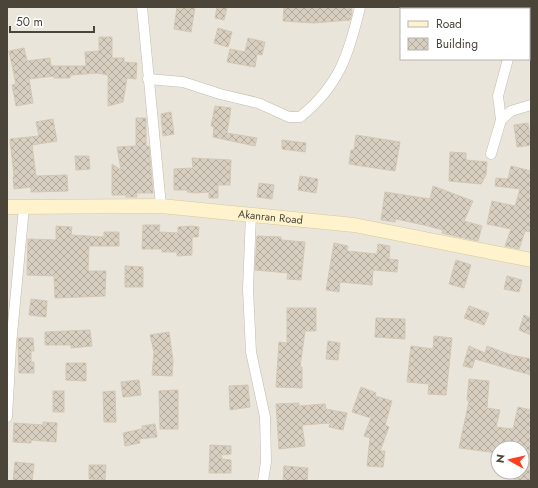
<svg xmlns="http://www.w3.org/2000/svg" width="538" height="488" font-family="Jost,sans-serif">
	<defs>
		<pattern id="building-cross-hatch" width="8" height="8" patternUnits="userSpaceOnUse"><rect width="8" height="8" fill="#d8cfc1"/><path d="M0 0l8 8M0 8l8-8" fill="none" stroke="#b1aa9e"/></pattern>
	</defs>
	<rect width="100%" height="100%" fill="#f6f3ec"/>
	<path fill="#eae5da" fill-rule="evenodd" d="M7,7H531V481H7ZM401,9H529V59H401ZM498,448H522V472H498Z"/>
	<g fill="url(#building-cross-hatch)" stroke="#d3c7b4">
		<path d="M177,7H195L191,32L174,29Z"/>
		<path d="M217,7H227L224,20L215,18Z"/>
		<path d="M284,7H351L352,13L350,20L314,23L283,21Z"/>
		<path d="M218,28L232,32L228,47L214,43Z"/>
		<path d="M99,37H112V58H124V62L137,63L136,79L127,78L123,102L108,106V75L97,73L71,75L70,78H54V76L29,79L33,103L16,106L12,85L16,84L9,51L24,48L27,61L50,58L51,66H86L85,52L99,51Z"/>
		<path d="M248,38L265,42L262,55L257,54L255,67L227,62L230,49L245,52Z"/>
		<path d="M215,106L231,108L227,133L257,138L255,146L213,137L214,127L211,126Z"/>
		<path d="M171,112L174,134L163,136L161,114Z"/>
		<path d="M136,118H146V146H149L153,193H136L137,197H126V195H112V164L121,170L117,147L136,146Z"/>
		<path d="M53,119L57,141L32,145L36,176L67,175L68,191L31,192V187L14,189L13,177L14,176L10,139L39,136L36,122Z"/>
		<path d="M528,123L531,145L517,147L514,125Z"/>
		<path d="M356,135L400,142L395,171L349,164L351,150H354Z"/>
		<path d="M282,140L306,143L305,152L282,149Z"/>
		<path d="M450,152L466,153V160L487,162L486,175L481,184L449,181Z"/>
		<path d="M75,156H89L90,169L76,170Z"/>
		<path d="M192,158L231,160L230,185H218V198H209V192L196,193L187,192L188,190H174V169L193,168Z"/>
		<path d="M511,166L531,171V232L525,231L519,249L505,246L511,229L487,224L492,201L515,206L520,189L495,186L496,178L508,179Z"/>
		<path d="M300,176L318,179L316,193L298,190Z"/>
		<path d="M259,183L274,185L272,199L257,197Z"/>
		<path d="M433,186L473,201L464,221L482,226L478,241L446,234L442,233L443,230L424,225L396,219L395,222L381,220L385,192L430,199Z"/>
		<path d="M143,225H160L159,232L178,233V227L192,226L199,227L198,237H192V255L177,256V252H162V249H142Z"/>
		<path d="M56,226L72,227L71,235L104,237V232H119V246H89L88,271H106L105,296L55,298L54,276L27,275L28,239L56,240Z"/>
		<path d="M257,236L281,237V240L305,242L301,280L287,279L288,273L255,270Z"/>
		<path d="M334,243L348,246L347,251L377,254L378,244L390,246L389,259L398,260L397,272L373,270L372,285L340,282L339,292L326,290Z"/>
		<path d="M456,260L471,265L464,288L449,284Z"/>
		<path d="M125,266L143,267V287H125Z"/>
		<path d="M507,276L522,280L519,292L504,289Z"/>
		<path d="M31,299L47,301L46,317L29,315Z"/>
		<path d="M469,306L489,313L484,325L464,318Z"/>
		<path d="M287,308H316V331H305L300,367H302V388L276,387L279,342L287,343Z"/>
		<path d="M524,315L531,318V335L519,330Z"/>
		<path d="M376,318L405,319V339L375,337Z"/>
		<path d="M90,330L92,346L71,348V345H45V332Z"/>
		<path d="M169,332L173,361L172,376L152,375L154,352L150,335Z"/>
		<path d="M434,336L452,338L446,395L428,394L429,384L407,382L411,346L433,349Z"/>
		<path d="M18,338H33L34,351H31V362H34V373H19Z"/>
		<path d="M328,341L340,343L338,360L326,359Z"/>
		<path d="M469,346L485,353L487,346L511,355L531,359V375L475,359L472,368L463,366Z"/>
		<path d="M66,363H86V381L66,380Z"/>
		<path d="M469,379L489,381L487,408L500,410L496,427L513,429L518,407L531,410L530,481H514L515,472H522V448H498V453L459,448L469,401L467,400Z"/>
		<path d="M139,380L141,395L123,397L121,382Z"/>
		<path d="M248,385L250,407L230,410L229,386Z"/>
		<path d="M361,387L376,393L375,396L392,401L385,425L389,427L380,451H385L383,467L367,466L370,438L364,436L371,418L352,412Z"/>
		<path d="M178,390V429H160L159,391Z"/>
		<rect x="53" y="391" width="11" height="21"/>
		<path d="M115,391L116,422H104L103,392Z"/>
		<path d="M299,403V406L325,404L326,409L347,413L343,430L329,427L330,423L302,425L305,446L279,449L276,404Z"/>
		<path d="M43,422L57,423L56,442L31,440V443L13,442L14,423L43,425Z"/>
		<path d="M155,424L157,437L139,439L140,443L125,446L123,433L142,429V426Z"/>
		<path d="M210,445L231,446V454L221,455L222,459L231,460V473H209Z"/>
		<path d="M15,462L34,464L32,481H13Z"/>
		<path d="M89,465H106L105,480L89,479Z"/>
		<path d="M284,466L308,468L307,481H283Z"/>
	</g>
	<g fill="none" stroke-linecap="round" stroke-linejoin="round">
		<g stroke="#c2bbae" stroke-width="11">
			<g id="minor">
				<path d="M142,7L161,206"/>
				<path d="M529,25L531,24"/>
				<path d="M148,79L183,82L220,94L258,103L289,117H300C339,86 349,54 360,7"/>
				<path d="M501,120L511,111L531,105"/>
				<path d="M491,154L501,120L498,96L508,59"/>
				<path d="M251,215L248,289L251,352L265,417L266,462L263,481"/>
				<path d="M7,417L11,345L24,207"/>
			</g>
		</g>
		<g stroke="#d6c79b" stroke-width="15">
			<g id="secondary">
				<path id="s1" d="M7,207L161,206L354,225L531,260"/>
			</g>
		</g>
		<use href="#minor" stroke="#fff" stroke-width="10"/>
		<use href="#secondary" stroke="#fff3cd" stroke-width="14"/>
	</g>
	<g text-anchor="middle" stroke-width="3" stroke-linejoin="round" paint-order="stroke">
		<g font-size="11" fill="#4b4439" stroke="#fff">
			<text dy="4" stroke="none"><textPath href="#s1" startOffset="264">Akanran Road</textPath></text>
		</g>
	</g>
	<rect width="538" height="488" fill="none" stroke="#4b4439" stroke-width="16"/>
	<rect x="400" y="8" width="130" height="52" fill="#ffffff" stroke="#b7b4b0"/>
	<rect x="408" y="21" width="20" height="6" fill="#fff3cd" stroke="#b7b4b0"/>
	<text x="436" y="28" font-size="12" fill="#4b4439">Road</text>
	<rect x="408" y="38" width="20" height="12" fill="url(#building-cross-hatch)" stroke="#b7b4b0"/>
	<text x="436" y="48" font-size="12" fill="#4b4439">Building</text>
	<g transform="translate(510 460) rotate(278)"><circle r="19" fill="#ffffff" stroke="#b7b4b0"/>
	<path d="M0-3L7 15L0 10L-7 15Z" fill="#fc3f1d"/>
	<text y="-6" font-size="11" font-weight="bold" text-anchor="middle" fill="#4b4439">N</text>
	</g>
	<path d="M10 26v6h84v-6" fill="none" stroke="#4b4439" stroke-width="2"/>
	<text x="16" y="26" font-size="12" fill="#4b4439" stroke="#ffffff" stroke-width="3" paint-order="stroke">50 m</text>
</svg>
